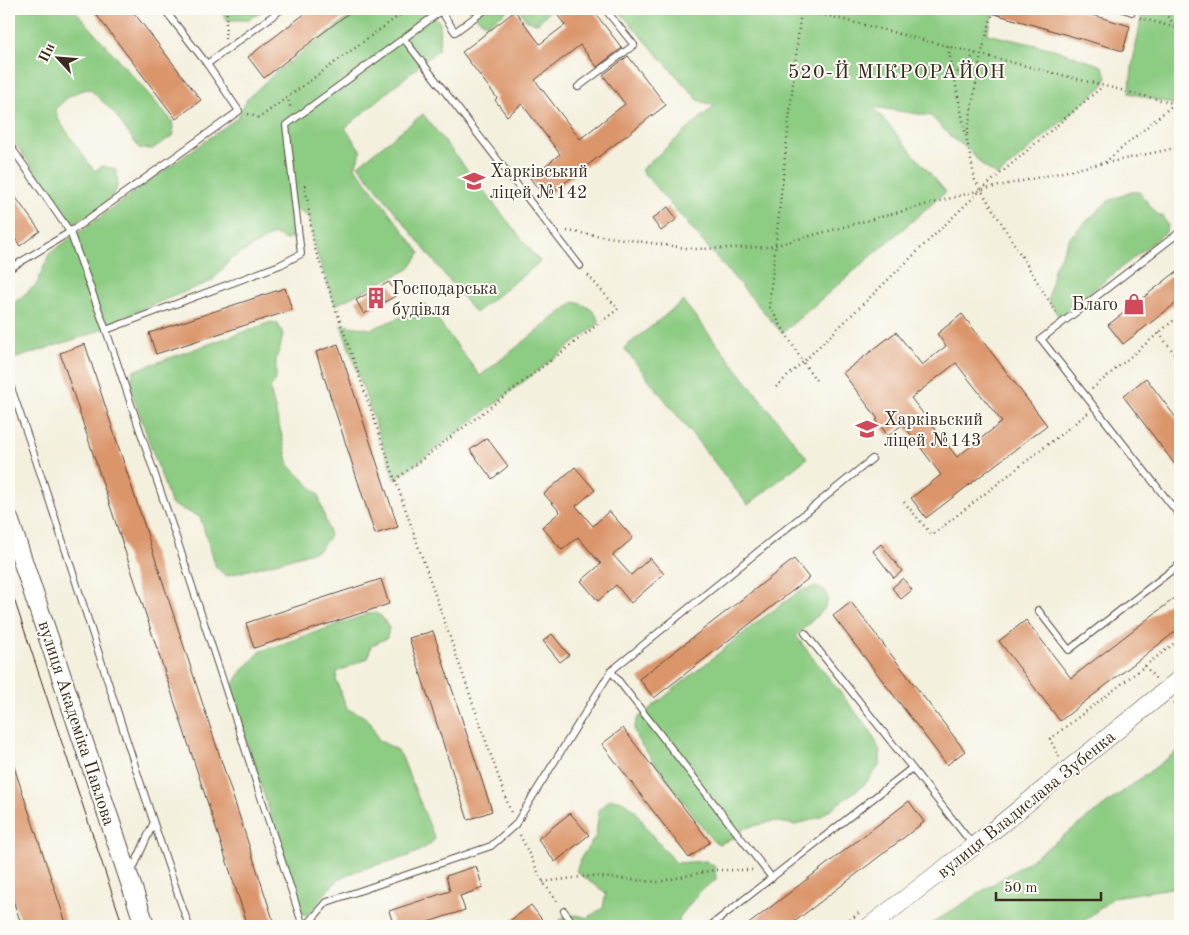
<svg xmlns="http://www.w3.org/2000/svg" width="1189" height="935" font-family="'Old Standard TT',serif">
	<rect width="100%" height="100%" fill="#fdfcf7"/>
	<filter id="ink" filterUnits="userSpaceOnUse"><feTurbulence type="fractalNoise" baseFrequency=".02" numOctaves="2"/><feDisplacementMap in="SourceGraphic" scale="10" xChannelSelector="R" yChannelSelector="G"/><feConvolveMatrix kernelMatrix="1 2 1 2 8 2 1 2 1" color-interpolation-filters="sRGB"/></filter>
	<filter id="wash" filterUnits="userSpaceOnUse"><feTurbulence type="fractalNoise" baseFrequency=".0096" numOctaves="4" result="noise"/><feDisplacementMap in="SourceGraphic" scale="20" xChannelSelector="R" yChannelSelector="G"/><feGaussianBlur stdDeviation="1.12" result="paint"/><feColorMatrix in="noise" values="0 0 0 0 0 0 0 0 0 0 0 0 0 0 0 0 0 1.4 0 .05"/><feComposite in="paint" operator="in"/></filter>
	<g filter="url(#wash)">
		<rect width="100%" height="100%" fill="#f4f0de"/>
		<g fill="#8dcc83" stroke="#647b50">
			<path d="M17,9H74L172,121L174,135L152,149L139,148L114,113L90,89C75,90 66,99 55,109L58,119L94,171L103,166L115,169C127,197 96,208 76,223L67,218L11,137L9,120V29Z"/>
			<path d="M220,9H267L247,20H227Z"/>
			<path d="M359,9H439L431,13L440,22L439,49L345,128L361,151L355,167L420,253L409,269L335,305L314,246L309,217L290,207L292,237L286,240L274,234L231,259L212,281L144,308L91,334L17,358L9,355V307L37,284L49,254L237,118L247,99L275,73Z"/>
			<path d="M468,9H510L488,24L482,22Z"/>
			<path d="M519,9H551L538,23L527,21Z"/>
			<path d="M617,9H994L987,34L1054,49L1102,66L1107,76L1103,86L998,176L983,166L969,150L951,137L931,116L873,107L946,192L782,333L641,170L714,106L698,100Z"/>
			<path d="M1143,9H1180V106L1129,93L1133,61Z"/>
			<path d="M423,114L540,262L475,313L358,165Z"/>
			<path d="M1131,192H1139L1157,214L1162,216L1168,225L1166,232L1059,317L1048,300L1054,269L1070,237L1108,201Z"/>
			<path d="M683,301L807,458L748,505L624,348Z"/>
			<path d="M424,302L480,376L574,302C587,305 595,310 600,323L395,480L341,325L372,329L406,315Z"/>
			<path d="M271,322L278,324L283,334L280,348L276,358V378L270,389L289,465L318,494L330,536L319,550L275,563L226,576L216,567L200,517L171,504L131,389L133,371Z"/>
			<path d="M815,587L825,590L828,600L824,609L796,636L872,733L880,751V765L865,784L820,817L796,825L773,821L745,828L734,838L719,844L712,840L637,739L634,729L637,719L756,623L801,590Z"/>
			<path d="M374,612L381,616L389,628L387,638L371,646L368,658L337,672L336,680L347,709C369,718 370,718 378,740L394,748L401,755L435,839C413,863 373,861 345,876C328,885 321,901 308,915L303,914L230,691L241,672L261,651Z"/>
			<path d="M1180,749V885L1177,887L1114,897L1083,922L1081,926H928L1031,860Z"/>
			<path d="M611,799L622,801L634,809L651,834L676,863L706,861L715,867L716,880L700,891L679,918V926H556L555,925C565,914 574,913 587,918L603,908L606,893L576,871L582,856L596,836L599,809Z"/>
		</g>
		<g id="blocks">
			<g fill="#db956a" fill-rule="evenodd">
				<path d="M92,9H131L201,100L176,119Z"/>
				<path d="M311,9H354L264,78L248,57Z"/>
				<path d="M561,9H592L622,48L597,67L580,45L535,80L580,139L625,104L603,75L628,56L666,105L545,198L530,178L560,154L522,104L507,116L495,100L497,98L462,52L515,11L540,44L565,25L556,13Z"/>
				<path d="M988,9H1072L1130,26L1123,51L988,12Z"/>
				<path d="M9,188L40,231L20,246L9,230Z"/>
				<path d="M668,207L677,219L661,231L652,219Z"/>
				<path d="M1180,269V300L1123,344L1108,325Z"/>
				<path d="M389,282L397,295L364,314L356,300Z"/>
				<path d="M285,288L292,310L156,354L149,333Z"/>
				<path d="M962,314L1047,425L926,518L911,498L941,475L903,424L888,436L876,420L878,419L843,373L896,332L922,365L946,346L937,334ZM956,363L1002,422L957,457L911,398Z"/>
				<path d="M85,344L258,873L275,926H248L60,353Z"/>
				<path d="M338,344L398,527L375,534L316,352Z"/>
				<path d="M1146,378L1180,423V471L1123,396Z"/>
				<path d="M487,438L508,466L492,479L470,450Z"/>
				<path d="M575,467L595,490L576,506L593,526L609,511L633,538L613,555L631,575L650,558L664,574L631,603L616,585L598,601L581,581L601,564L578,537L562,550L542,527L560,512L544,494Z"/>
				<path d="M881,544L902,571L894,578L873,551Z"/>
				<path d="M794,559L809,578L654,698L639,679Z"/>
				<path d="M903,578L912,590L901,599L892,588Z"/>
				<path d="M381,579L389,604L254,648L246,623Z"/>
				<path d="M1180,594V628L1060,721L999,641L1026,620L1071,678Z"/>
				<path d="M851,602L965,751L947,765L833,616Z"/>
				<path d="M433,631L492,811L468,820L409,638Z"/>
				<path d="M552,634L569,655L560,662L543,641Z"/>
				<path d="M623,728L710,842L689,858L602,744Z"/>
				<path d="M9,758H11L67,926H22L11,895L9,896Z"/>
				<path d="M909,801L924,822L789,926H746Z"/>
				<path d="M570,813L589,835L555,862L538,839Z"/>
				<path d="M476,866L483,888L460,896L465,910L416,926H394L389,911L450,891L446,876Z"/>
				<path d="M531,905L547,926H503Z"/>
			</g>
		</g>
	</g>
	<g filter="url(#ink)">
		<use href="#blocks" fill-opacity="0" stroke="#57483b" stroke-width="1"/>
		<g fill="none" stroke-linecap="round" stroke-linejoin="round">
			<g stroke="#57483b" stroke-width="8">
				<g id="lane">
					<path d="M1123,9L1132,12"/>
					<path d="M404,39L580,266"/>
					<path d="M207,64L282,9"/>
					<path d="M578,87L634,45L605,9"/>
					<path d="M9,144L70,232L106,330L178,543L303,926"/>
					<path d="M1180,232L1041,339L1180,516"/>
					<path d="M9,269L70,232L239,111L207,64L164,9"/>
					<path d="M106,330L280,265L301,254L286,125L441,11L455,32L486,9"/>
					<path d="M9,382C73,562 125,746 189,926"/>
					<path d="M1038,610L1069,650L1180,564"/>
					<path d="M805,633L973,845"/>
					<path d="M611,671L772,878"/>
					<path d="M132,871L153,824"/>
					<path d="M564,911L575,926"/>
					<path d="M306,926L327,902L491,846L515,825L611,671L872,459"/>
					<path d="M710,926L912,768"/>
				</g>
			</g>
			<g stroke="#57483b" stroke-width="19">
				<path id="secondary" d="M870,926L974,846L1180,679"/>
			</g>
			<g stroke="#57483b" stroke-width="21">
				<path id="primary" d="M9,520L145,926"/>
			</g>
			<g stroke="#57483b" stroke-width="2.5" stroke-dasharray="1 4" stroke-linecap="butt">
				<path d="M801,9L1180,105"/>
				<path d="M1105,9L1115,11"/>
				<path d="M1161,9L1177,28L1180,29"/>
				<path d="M1140,18L1177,28"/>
				<path d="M225,39L227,9"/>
				<path d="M948,47L975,180L1057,314"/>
				<path d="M954,76L975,54"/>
				<path d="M287,96L291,109"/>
				<path d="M248,114L259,118L408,9"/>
				<path d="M967,134L981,55L994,9"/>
				<path d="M1106,163L1180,147"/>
				<path d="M305,185L314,246L511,813"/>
				<path d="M567,231L693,249L769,247L981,190L1104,163L1180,99"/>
				<path d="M1159,333L1180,361"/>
				<path d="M816,380L803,362L981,190L1103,86"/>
				<path d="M776,387L803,362L769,306L801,9"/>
				<path d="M1092,389L1180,315"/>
				<path d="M395,480L618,309L586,273"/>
				<path d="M904,502L932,535L1088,413"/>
				<path d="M1145,666L1156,679"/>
				<path d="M1174,703L1179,709L1180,708"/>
				<path d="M1059,757L1050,739L1180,639"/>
				<path d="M520,835L543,882L559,904"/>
				<path d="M543,882L589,876L658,882L713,870H752"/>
				<path d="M842,926L859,913"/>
			</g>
			<use href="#lane" stroke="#fff" stroke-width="6"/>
			<use href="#secondary" stroke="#fff" stroke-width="18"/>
			<use href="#primary" stroke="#fff" stroke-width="19"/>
			<path stroke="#3b2a1e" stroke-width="1" d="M9,584L123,926"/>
		</g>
	</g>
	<defs>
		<g id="school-bare" transform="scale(1.725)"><path d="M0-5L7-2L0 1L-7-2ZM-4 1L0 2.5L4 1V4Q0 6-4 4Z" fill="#d1495b" stroke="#fdfcf7" stroke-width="2.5" paint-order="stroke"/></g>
		<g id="building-bare" transform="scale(1.725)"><path d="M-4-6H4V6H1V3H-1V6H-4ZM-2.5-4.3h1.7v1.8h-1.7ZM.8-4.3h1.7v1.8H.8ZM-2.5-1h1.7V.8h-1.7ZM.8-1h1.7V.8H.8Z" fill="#d1495b" stroke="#fdfcf7" stroke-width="2.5" paint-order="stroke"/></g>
		<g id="shop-bare" transform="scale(1.725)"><path d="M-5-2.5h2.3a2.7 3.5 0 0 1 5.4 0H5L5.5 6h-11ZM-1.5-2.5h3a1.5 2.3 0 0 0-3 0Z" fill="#d1495b" stroke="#fdfcf7" stroke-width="2.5" paint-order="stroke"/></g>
	</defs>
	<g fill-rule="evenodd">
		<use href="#school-bare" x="474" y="181"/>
		<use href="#building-bare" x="376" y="298"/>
		<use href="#shop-bare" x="1134" y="304"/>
		<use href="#school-bare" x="867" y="429"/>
	</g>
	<g text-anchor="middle" stroke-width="4" stroke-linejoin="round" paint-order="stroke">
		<g font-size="18" fill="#3b2a1e" stroke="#fdfcf7" text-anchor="start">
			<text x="490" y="177">Харківський<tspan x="490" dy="21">ліцей №142</tspan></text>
			<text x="392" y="294">Господарська<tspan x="392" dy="21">будівля</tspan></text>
			<text x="1118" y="310" text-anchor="end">Благо</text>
			<text x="884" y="425">Харківьский<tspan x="884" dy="21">ліцей №143</tspan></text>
		</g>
		<g font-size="18" fill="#3b2a1e" stroke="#fdfcf7">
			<text transform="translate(77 723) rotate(72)" y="6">вулиця Академіка Павлова</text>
			<text transform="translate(1026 804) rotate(-39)" y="6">вулиця Владислава Зубенка</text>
		</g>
		<g font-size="20" letter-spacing="1" fill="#3b2a1e" stroke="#fdfcf7">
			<text x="897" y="78">520-Й МІКРОРАЙОН</text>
		</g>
	</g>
	<rect width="1189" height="935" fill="none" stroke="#fdfcf7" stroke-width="30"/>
	<g transform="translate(58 58) rotate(296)" stroke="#fdfcf7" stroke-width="4" paint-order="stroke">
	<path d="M0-4L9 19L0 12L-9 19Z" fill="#3b2a1e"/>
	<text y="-8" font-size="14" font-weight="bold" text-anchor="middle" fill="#3b2a1e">Пн</text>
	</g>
	<path d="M996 892v8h105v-8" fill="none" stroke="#3b2a1e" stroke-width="2.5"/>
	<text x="1004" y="892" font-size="15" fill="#3b2a1e" stroke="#fdfcf7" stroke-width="4" paint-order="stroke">50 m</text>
</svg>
